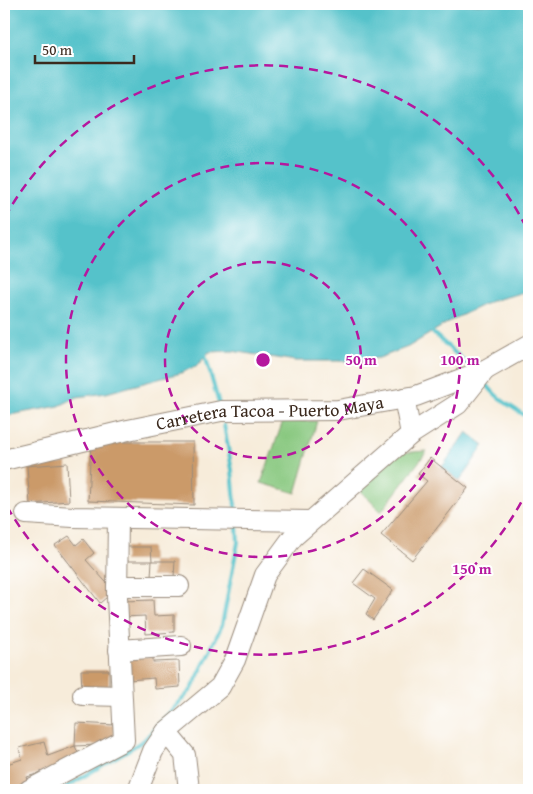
<svg xmlns="http://www.w3.org/2000/svg" width="533" height="794" font-family="'Gentium Book Plus',serif">
	<rect width="100%" height="100%" fill="#fff"/>
	<filter id="ink" filterUnits="userSpaceOnUse"><feTurbulence type="fractalNoise" baseFrequency=".02" numOctaves="2"/><feDisplacementMap in="SourceGraphic" scale="10" xChannelSelector="R" yChannelSelector="G"/><feConvolveMatrix kernelMatrix="1 2 1 2 8 2 1 2 1" color-interpolation-filters="sRGB"/></filter>
	<filter id="wash" filterUnits="userSpaceOnUse"><feTurbulence type="fractalNoise" baseFrequency=".0096" numOctaves="4" result="noise"/><feDisplacementMap in="SourceGraphic" scale="20" xChannelSelector="R" yChannelSelector="G"/><feGaussianBlur stdDeviation="1.12" result="paint"/><feColorMatrix in="noise" values="0 0 0 0 0 0 0 0 0 0 0 0 0 0 0 0 0 1.4 0 .05"/><feComposite in="paint" operator="in"/></filter>
	<g filter="url(#wash)">
		<rect width="100%" height="100%" fill="#f7ecda"/>
		<g fill="#88c87f" stroke="#62794e">
			<path d="M283,421H317L296,493L261,483Z"/>
			<path d="M427,451L381,512L358,488L398,453Z"/>
		</g>
		<g fill="#55c2ca" stroke="#487674">
			<path d="M4,4H529V291L491,301L452,320L408,347L379,358L349,361H296L232,351L209,352L198,365L181,373L106,393L77,397L59,406L4,416Z"/>
			<path d="M467,432L484,445L460,481L442,467Z"/>
		</g>
		<g fill="none" stroke-linecap="round" stroke-linejoin="round">
			<g stroke="#55c2ca" stroke-width="4">
				<path d="M433,333L472,368"/>
				<path d="M205,355L219,404"/>
				<path d="M484,380C494,398 512,407 529,418"/>
				<path d="M224,425L232,470L236,514"/>
				<path d="M61,790L143,741L192,689L222,625L238,542L237,526"/>
			</g>
		</g>
		<g id="blocks">
			<g fill="#cb9a69">
				<path d="M91,442H193L194,505L88,501Z"/>
				<path d="M430,458L468,488L412,560L381,535L427,481L418,474Z"/>
				<path d="M67,463L69,501L30,504L27,466Z"/>
				<path d="M69,536L76,545L83,539L94,553L86,560L114,591L100,603L55,545Z"/>
				<path d="M125,547H151L152,561H124Z"/>
				<path d="M152,561H175L174,577H151Z"/>
				<path d="M364,569L393,590L373,620L366,614L375,599L353,583Z"/>
				<path d="M153,600L154,616L174,615V632L146,634L145,616L122,617V601Z"/>
				<path d="M153,657V662L179,661L180,687L155,689L154,678L128,680L127,658Z"/>
				<path d="M81,670H109V689H82Z"/>
				<path d="M76,723L115,725L114,744L75,746Z"/>
				<path d="M44,742L48,756L75,746L81,760L27,777L31,789L4,790V765L22,759L19,748Z"/>
			</g>
		</g>
	</g>
	<g filter="url(#ink)">
		<use href="#blocks" fill-opacity="0" stroke="#998b7c" stroke-width="1"/>
		<g fill="none" stroke-linecap="round" stroke-linejoin="round">
			<g stroke="#998b7c" stroke-width="22">
				<g id="minor">
					<path d="M404,398L411,434"/>
					<path id="s1" d="M4,460L128,430L221,411L338,410L416,396L485,370L529,345"/>
					<path d="M26,514L73,517L310,521"/>
					<path d="M117,586H179"/>
					<path d="M119,650L181,646"/>
					<path d="M83,695L121,696"/>
					<path d="M166,732L185,755L189,790"/>
					<path d="M29,790L124,740L117,597L118,518"/>
					<path d="M138,790L153,751L166,732L220,687L235,660L265,575L293,537L411,434L458,404L485,370"/>
				</g>
			</g>
			<use href="#minor" stroke="#fff" stroke-width="20"/>
		</g>
	</g>
	<g fill="none" stroke="#b5179e" stroke-width="2.5" stroke-dasharray="9 6">
		<circle cx="263" cy="360" r="98"/>
		<circle cx="263" cy="360" r="197"/>
		<path d="M528 489A295 295 0 0 1 5 503M5 217A295 295 0 0 1 528 231"/>
	</g>
	<g text-anchor="middle" stroke-width="4" stroke-linejoin="round" paint-order="stroke">
		<g font-size="18" fill="#3b2a1e" stroke="#fff">
			<text dy="6" stroke="none"><textPath href="#s1" startOffset="271">Carretera Tacoa - Puerto Maya</textPath></text>
		</g>
	</g>
	<circle cx="263" cy="360" r="8" fill="#b5179e" stroke="#fff" stroke-width="2.5"/>
	<g font-size="15" text-anchor="middle" font-weight="bold" fill="#b5179e" stroke="#fff" stroke-width="4" stroke-linejoin="round" paint-order="stroke">
		<text x="361" y="365">50 m</text>
		<text x="460" y="365">100 m</text>
		<text x="472" y="574">150 m</text>
	</g>
	<rect width="533" height="794" fill="none" stroke="#fff" stroke-width="20"/>
	<path d="M35 55v8h99v-8" fill="none" stroke="#3b2a1e" stroke-width="2.5"/>
	<text x="42" y="55" font-size="15" fill="#3b2a1e" stroke="#ffffff" stroke-width="4" paint-order="stroke">50 m</text>
</svg>
